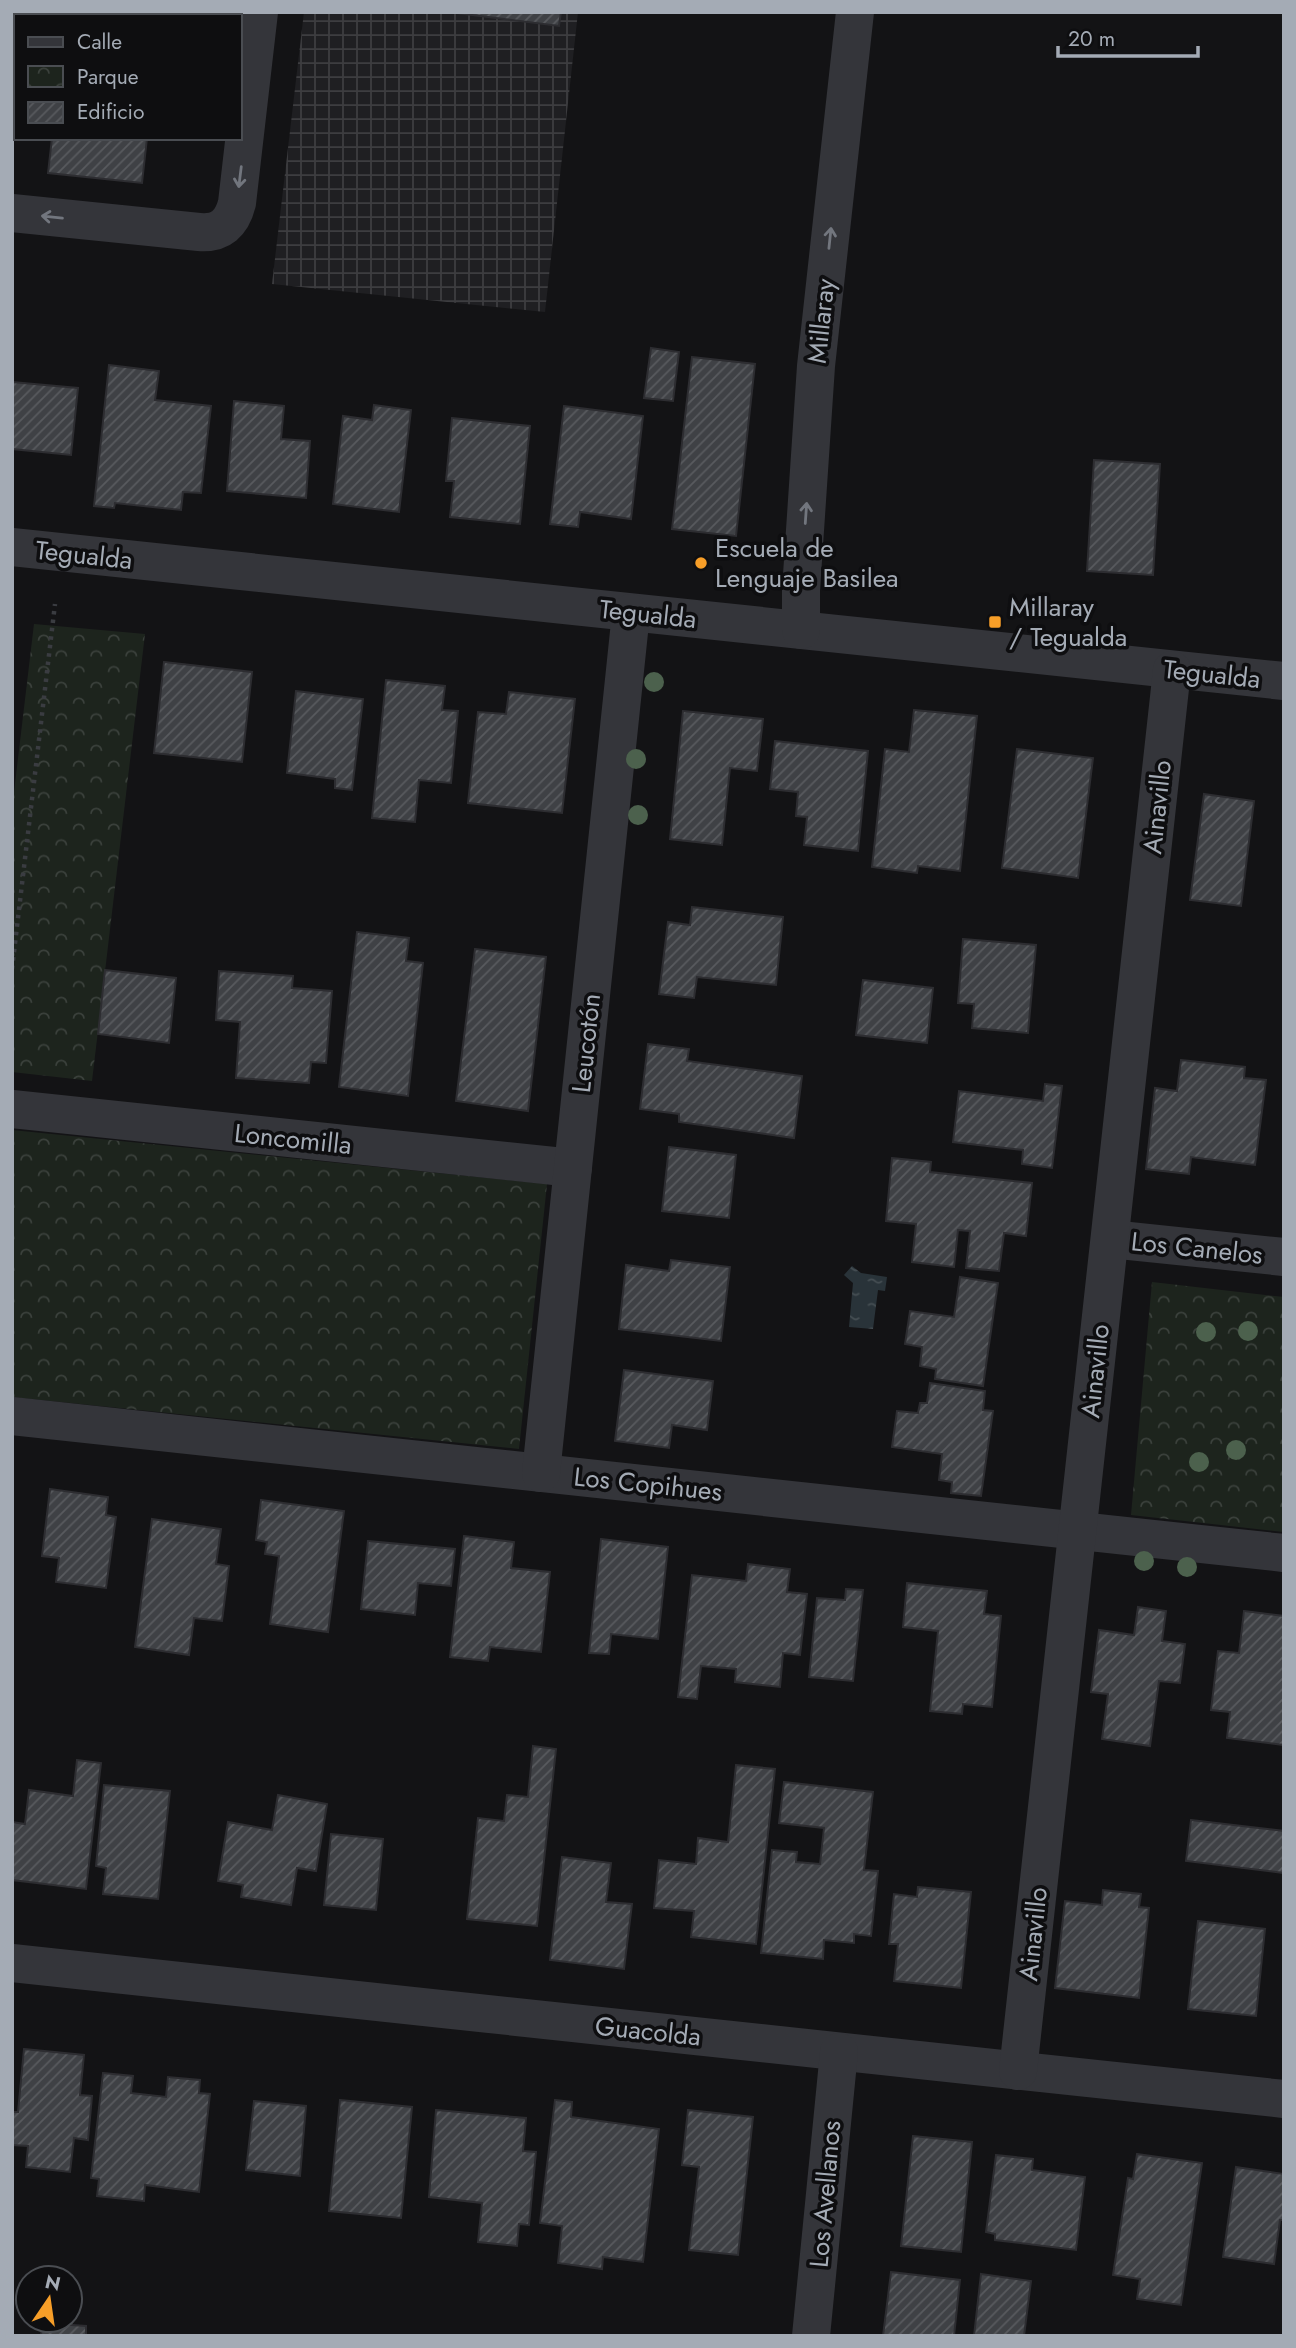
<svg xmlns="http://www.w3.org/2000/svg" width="1296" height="2348" font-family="Jost,sans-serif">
	<defs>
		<pattern id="industrial-grid" width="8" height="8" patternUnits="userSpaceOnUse" patternTransform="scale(1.75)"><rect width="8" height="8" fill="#1f1f22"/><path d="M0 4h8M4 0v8" fill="none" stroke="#3d3d40"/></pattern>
		<pattern id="park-crowns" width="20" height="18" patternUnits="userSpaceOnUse" patternTransform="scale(1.75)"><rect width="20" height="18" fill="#1d241d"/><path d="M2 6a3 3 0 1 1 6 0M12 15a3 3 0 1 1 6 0" fill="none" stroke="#3b413c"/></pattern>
		<pattern id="water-ripples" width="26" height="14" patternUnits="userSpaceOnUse" patternTransform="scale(1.75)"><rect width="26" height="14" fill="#293339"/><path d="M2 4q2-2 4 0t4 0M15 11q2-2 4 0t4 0" fill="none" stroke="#454e53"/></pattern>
		<pattern id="building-hatch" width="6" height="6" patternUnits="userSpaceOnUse" patternTransform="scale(1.75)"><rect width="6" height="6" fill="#3f4145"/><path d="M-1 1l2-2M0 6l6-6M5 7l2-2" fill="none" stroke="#585a5e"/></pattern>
	</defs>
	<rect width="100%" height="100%" fill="#131315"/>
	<path fill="url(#industrial-grid)" d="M304,12H578L545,312L272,284Z"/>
	<g fill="url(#park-crowns)">
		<path d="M34,624L145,634L92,1081L12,1072V809Z"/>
		<path d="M12,1130L547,1184L519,1449L12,1397Z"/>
		<path d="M1152,1282L1284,1297V1532L1131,1515Z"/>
	</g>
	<path fill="url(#water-ripples)" d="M852,1266L861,1273L887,1277L885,1291L878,1290L873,1329L849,1327L853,1283L844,1275Z"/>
	<g fill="url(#building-hatch)" stroke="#2d2d31" stroke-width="2">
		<rect x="65" y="12" width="95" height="4"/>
		<path d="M448,12H561L559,26Z"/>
		<path d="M52,138H147L142,183L48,173Z"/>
		<path d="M651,348L679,352L673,401L644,398Z"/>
		<path d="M692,357L755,364L736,536L672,529Z"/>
		<path d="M109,365L159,371L155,400L211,406L201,493L183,492L181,510L115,503L114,508L94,506Z"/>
		<path d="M12,382L78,388L71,455L12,449Z"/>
		<path d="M234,401L284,406L281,439L310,441L306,498L227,491Z"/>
		<path d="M374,405L411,410L399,512L333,504L343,416L372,420Z"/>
		<path d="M564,406L643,416L631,519L580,512L578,527L550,524Z"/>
		<path d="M452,418L530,426L520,524L450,517L454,481H446Z"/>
		<path d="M1094,460L1160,464L1153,575L1087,571Z"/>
		<path d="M164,662L252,672L242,762L154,753Z"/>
		<path d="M386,680L445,686L442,710L458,711L451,783L419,780L415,822L372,818Z"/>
		<path d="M296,691L363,699L352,790L335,788V779L287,773Z"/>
		<path d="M509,692L575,699L562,813L468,803L478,712L506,714Z"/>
		<path d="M914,710L977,716L960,871L918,866L917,873L872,867L885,749L909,752Z"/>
		<path d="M683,711L763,719L757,771L730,768L722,845L670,839Z"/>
		<path d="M775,741L868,751L858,851L804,845L807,817L796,816L798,792L770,789Z"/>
		<path d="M1017,749L1093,758L1078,878L1002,868Z"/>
		<path d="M1204,794L1254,801L1241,906L1190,900Z"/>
		<path d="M692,907L783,917L776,985L697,977L694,998L659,994L668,922L690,925Z"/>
		<path d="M357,932L409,938L406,961L423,963L408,1096L339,1087Z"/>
		<path d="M963,939L1036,945L1028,1033L972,1028L974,1004L958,1003Z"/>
		<path d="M475,949L546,957L528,1111L456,1101Z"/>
		<path d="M105,970L176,978L169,1043L98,1034Z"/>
		<path d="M219,971L293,976L292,988L332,991L326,1063L311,1062L309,1083L236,1078L240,1022L216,1020Z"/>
		<path d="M863,980L933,988L927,1043L856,1035Z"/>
		<path d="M648,1044L689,1049L687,1061L802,1076L794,1138L679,1122V1114L640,1109Z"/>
		<path d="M1181,1060L1245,1067L1244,1078L1266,1080L1255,1165L1191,1157L1189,1174L1146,1169L1155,1088L1177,1091Z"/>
		<path d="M1045,1084L1062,1086L1052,1168L1022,1164L1023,1150L953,1142L959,1091L1043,1101Z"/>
		<path d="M669,1147L736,1155L729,1218L662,1211Z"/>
		<path d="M892,1158L931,1162L930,1172L1032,1183L1026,1236L1004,1233L999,1271L966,1268L970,1231L958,1230L954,1267L912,1262L916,1224L886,1221Z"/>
		<path d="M671,1260L730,1267L721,1341L619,1329L626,1265L669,1271Z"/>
		<path d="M960,1277L998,1283L983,1386L935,1379L936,1369L920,1366L922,1347L905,1344L910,1311L954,1317Z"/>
		<path d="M624,1370L713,1381L707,1430L672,1425L669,1448L615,1441Z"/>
		<path d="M930,1383L985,1391L983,1410L993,1411L981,1496L951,1493L952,1482L939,1480L942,1454L892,1447L897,1411L918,1413L920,1403H927Z"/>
		<path d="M50,1489L108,1497L106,1515L116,1517L106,1588L56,1582L59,1558L42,1556Z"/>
		<path d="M261,1500L344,1511L328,1632L270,1624L279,1556L265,1554L267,1542L256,1540Z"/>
		<path d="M152,1519L221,1529L216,1564L229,1566L222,1621L194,1618L189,1655L135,1647Z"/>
		<path d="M464,1536L514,1542L511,1568L550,1572L541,1652L490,1647L488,1661L450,1657Z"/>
		<path d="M601,1539L668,1547L658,1639L611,1634L609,1654L589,1653Z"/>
		<path d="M368,1541L455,1549L451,1586L418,1583L415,1615L361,1609Z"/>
		<path d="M748,1564L790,1569L787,1592L807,1594L800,1655L783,1653L780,1687L735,1682L736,1669L701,1666L697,1699L678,1697L692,1575L746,1581Z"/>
		<path d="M907,1583L987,1591L984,1614L1001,1616L992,1707L963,1704L962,1714L930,1711L938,1631L903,1627Z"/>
		<path d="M846,1589L863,1590L853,1681L809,1677L817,1598L845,1600Z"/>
		<path d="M1138,1607L1166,1611L1162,1641L1185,1644L1180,1683L1159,1681L1150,1746L1102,1739L1108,1694L1091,1692L1099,1630L1134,1635Z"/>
		<path d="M1244,1611L1284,1616V1745L1227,1738L1230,1712L1211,1710L1218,1651L1239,1653Z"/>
		<path d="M533,1746L556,1749L537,1926L467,1919L478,1818L504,1821L507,1795L528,1797Z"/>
		<path d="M77,1760L101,1763L86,1889L12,1880V1822L25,1824L29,1790L73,1796Z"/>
		<path d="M736,1765L775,1769L756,1944L691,1937L694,1911L654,1908L659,1860L696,1864L698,1838L728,1842Z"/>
		<path d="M784,1782L873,1792L864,1870L878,1871L871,1936L854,1934V1943L824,1940L823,1959L761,1953L772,1850L797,1852L796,1862L820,1864L824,1828L779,1823Z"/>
		<path d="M104,1785L170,1791L158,1899L103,1894L106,1868L96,1866Z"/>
		<path d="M278,1795L327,1804L316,1871L297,1868L291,1905L241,1897L243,1885L218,1881L228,1822L272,1830Z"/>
		<path d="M1191,1820L1284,1831V1873L1186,1861Z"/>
		<path d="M331,1834L383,1839L376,1910L324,1905Z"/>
		<path d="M562,1857L611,1863L606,1902L632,1904L624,1969L550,1960Z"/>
		<path d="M918,1887L971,1892L961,1988L894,1981L898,1944H889L894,1894L917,1897Z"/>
		<path d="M1103,1890L1141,1894L1139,1907L1149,1908L1139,1998L1055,1988L1065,1901L1102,1905Z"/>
		<path d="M1198,1921L1265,1929L1256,2016L1188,2009Z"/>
		<path d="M24,2049L84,2055L80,2095L92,2096L88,2140L74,2138L70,2172L26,2167L28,2146L12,2145V2112H18Z"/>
		<path d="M103,2073L133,2076L131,2093L166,2097L168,2077L200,2080L199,2093L210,2094L199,2192L145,2185L144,2201L97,2196L99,2179L91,2178Z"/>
		<path d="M340,2100L412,2107L401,2218L329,2211Z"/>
		<path d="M555,2100L572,2102L571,2117L659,2129L643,2262L603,2257L602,2269L558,2263L562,2226L540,2223Z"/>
		<path d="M254,2101L306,2106L300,2176L246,2170Z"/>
		<path d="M436,2110L526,2118L523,2151L536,2152L529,2225L519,2224L517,2246L478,2242L482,2203L429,2197Z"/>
		<path d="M688,2110L753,2117L738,2255L689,2250L699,2167L682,2165Z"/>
		<path d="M913,2136L972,2142L961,2252L901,2246Z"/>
		<path d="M1137,2154L1202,2163L1181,2305L1137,2299L1140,2279L1113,2275L1128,2178L1133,2179Z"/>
		<path d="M996,2155L1033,2159L1032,2170L1085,2177L1076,2250L995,2240V2234L986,2232Z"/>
		<path d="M1236,2167L1284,2174V2220H1280L1274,2264L1223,2257Z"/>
		<path d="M891,2272L960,2280L954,2336H883Z"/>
		<path d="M981,2274L1031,2281L1024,2336H974Z"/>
		<path d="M42,2323L86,2326V2336H41Z"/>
	</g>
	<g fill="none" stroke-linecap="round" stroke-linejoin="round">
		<path stroke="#3a3c41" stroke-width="4.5" stroke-dasharray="3.5 5" stroke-linecap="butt" d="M12,969L55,604"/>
		<g stroke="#34353a" stroke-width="38">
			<path d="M12,213L199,232C221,234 232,223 237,203L259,12"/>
			<path d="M12,547L1284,681"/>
			<path d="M801,630V590L816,366L855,12"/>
			<path d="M12,1109L573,1168"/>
			<path d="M1110,1239L1284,1257"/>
			<path d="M12,1416L1284,1553"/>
			<path d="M541,1473L631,613"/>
			<path d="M12,1963L1284,2099"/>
			<path d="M1018,2071L1172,670"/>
			<path d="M811,2336L839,2052"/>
		</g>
	</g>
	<g fill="#4c614d">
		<circle cx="654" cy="682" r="10"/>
		<circle cx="636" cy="759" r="10"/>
		<circle cx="638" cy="815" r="10"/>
		<circle cx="1248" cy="1331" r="10"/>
		<circle cx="1206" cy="1332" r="10"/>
		<circle cx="1236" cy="1450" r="10"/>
		<circle cx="1199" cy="1462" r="10"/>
		<circle cx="1144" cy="1561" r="10"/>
		<circle cx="1187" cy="1567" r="10"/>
	</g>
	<defs><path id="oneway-shaft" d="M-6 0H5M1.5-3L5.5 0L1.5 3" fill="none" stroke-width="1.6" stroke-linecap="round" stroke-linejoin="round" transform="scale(1.75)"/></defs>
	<g stroke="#72767e">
		<use href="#oneway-shaft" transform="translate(240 177) rotate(97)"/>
		<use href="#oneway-shaft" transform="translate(52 217) rotate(-174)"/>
		<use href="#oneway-shaft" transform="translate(830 238) rotate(-84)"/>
		<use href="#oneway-shaft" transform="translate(806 513) rotate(-86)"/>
	</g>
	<g fill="#f79e28" stroke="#0e0e10" stroke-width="2.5">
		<circle cx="701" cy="563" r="7"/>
		<rect x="988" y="615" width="14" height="14" rx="3.5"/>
	</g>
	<g text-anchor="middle" stroke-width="7" stroke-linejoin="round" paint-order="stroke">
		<g font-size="26" fill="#a4abb5" stroke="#0e0e10">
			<text transform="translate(821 321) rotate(-84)" y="9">Millaray</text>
			<text transform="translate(84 555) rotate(6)" y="9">Tegualda</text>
			<text transform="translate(648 614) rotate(6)" y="9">Tegualda</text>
			<text transform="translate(1212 674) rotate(6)" y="9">Tegualda</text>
			<text transform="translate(1157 807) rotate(-84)" y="9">Ainavillo</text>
			<text transform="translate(586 1043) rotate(-84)" y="9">Leucotón</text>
			<text transform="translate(293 1139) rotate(6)" y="9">Loncomilla</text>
			<text transform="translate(1197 1248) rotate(6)" y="9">Los Canelos</text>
			<text transform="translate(1095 1371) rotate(-84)" y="9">Ainavillo</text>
			<text transform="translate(648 1484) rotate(6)" y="9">Los Copihues</text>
			<text transform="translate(1033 1934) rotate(-84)" y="9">Ainavillo</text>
			<text transform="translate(648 2031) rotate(6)" y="9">Guacolda</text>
			<text transform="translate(825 2194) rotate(-85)" y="9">Los Avellanos</text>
		</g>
		<g font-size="26" fill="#a4abb5" stroke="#0e0e10" text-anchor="start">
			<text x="715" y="557">Escuela de<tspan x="715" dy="30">Lenguaje Basilea</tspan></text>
			<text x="1009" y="616">Millaray<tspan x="1009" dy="30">/ Tegualda</tspan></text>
		</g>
	</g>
	<rect width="1296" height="2348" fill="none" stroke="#a4abb5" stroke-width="28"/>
	<rect x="14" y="14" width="228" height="126" fill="#0e0e10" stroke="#4a4d52" stroke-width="2"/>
	<rect x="28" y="37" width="35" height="10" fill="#34353a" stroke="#4a4d52" stroke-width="2"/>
	<text x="77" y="49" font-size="21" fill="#a4abb5">Calle</text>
	<rect x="28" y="66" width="35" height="21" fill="url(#park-crowns)" stroke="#4a4d52" stroke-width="2"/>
	<text x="77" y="84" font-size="21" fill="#a4abb5">Parque</text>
	<rect x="28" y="102" width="35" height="21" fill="url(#building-hatch)" stroke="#4a4d52" stroke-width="2"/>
	<text x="77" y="119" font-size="21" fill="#a4abb5">Edificio</text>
	<g transform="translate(49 2299) rotate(13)"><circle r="33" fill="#0e0e10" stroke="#4a4d52" stroke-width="2"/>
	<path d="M0-5L12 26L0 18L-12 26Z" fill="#f79e28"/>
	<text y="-10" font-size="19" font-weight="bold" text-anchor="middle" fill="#a4abb5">N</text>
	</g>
	<path d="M1058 46v10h140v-10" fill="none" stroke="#a4abb5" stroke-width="3.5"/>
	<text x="1068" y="46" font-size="21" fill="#a4abb5" stroke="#0e0e10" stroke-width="5" paint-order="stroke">20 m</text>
</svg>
